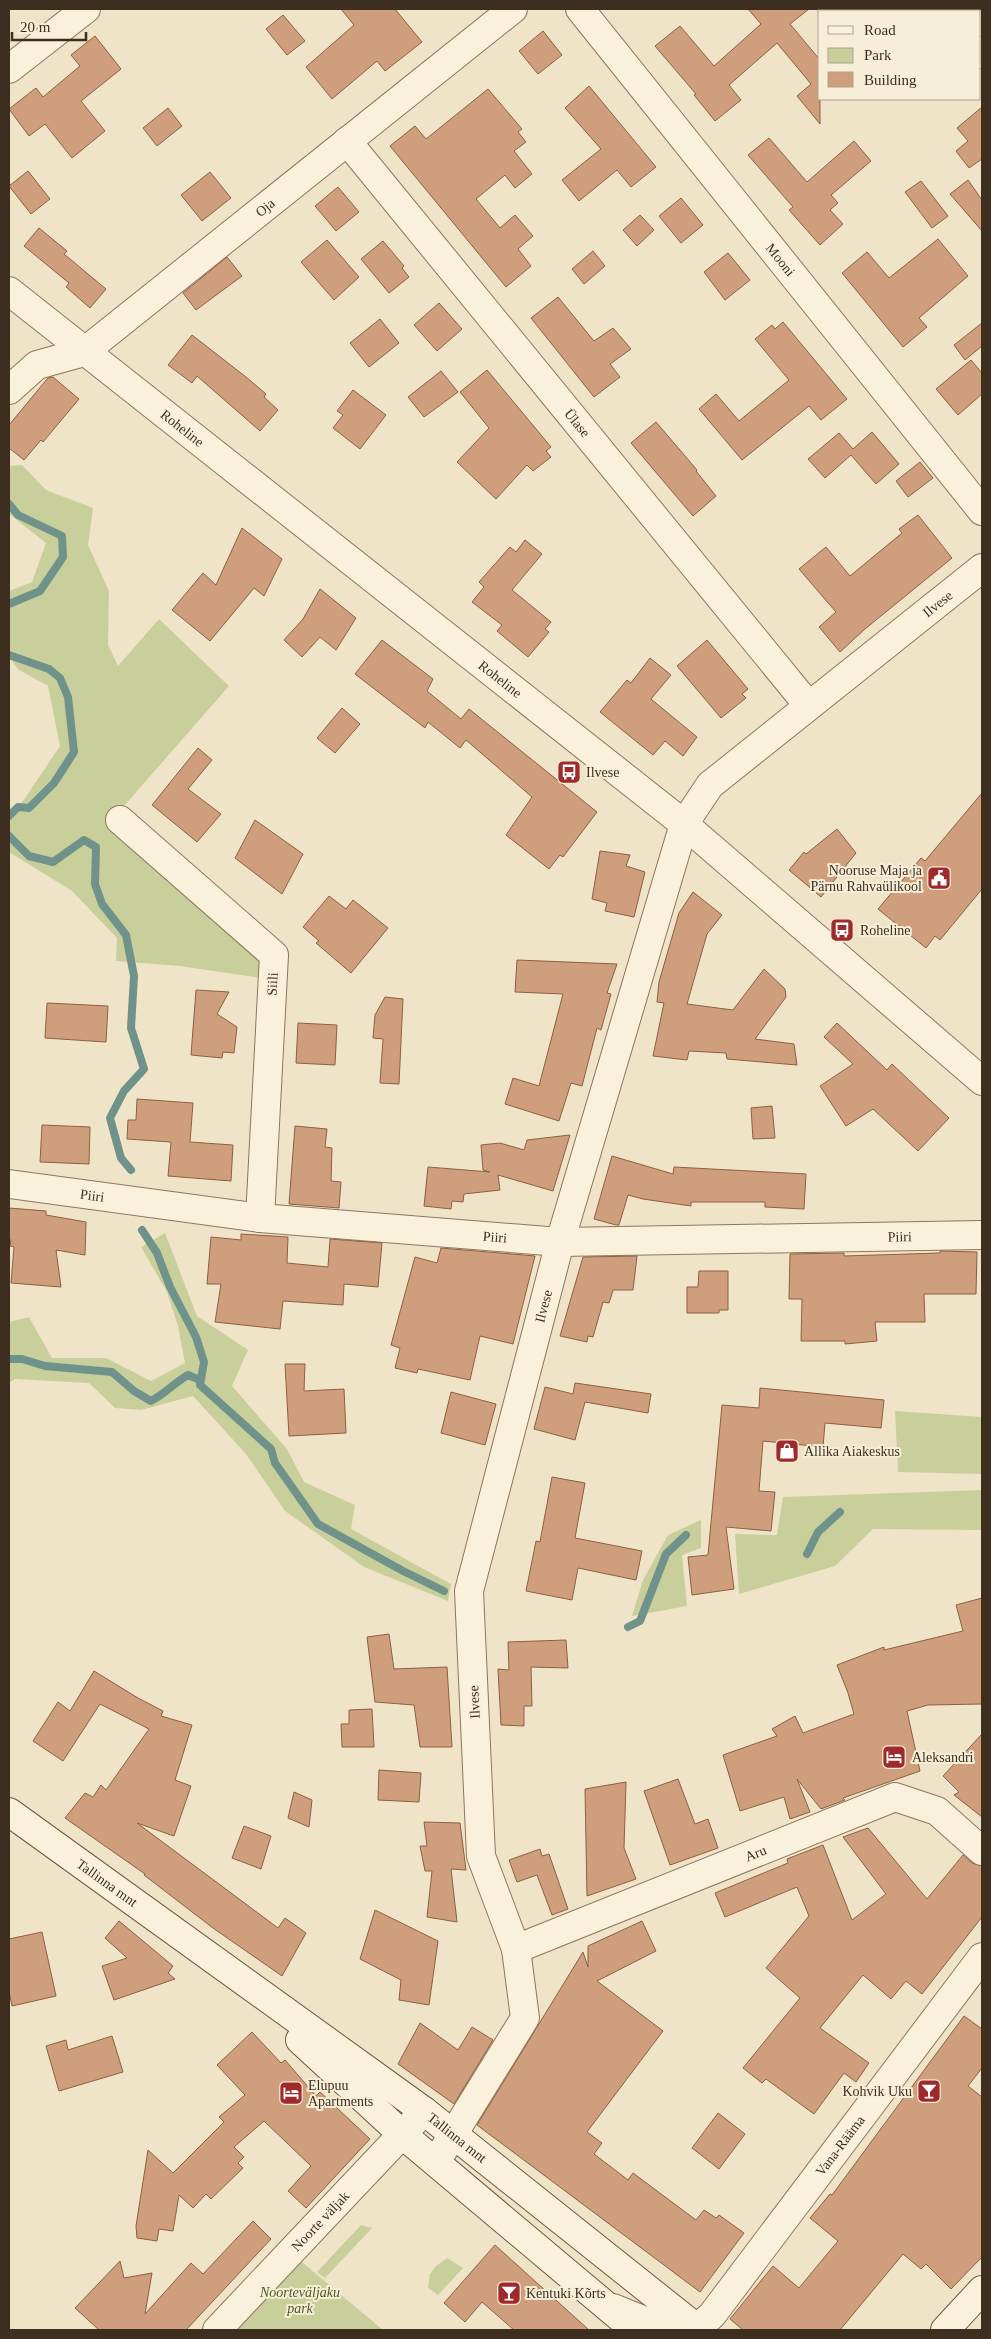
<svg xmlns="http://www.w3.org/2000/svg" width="991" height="2339" font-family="'Times New Roman',serif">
	<rect width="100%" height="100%" fill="#f0e4c8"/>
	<g fill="#c9cf9b">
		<path d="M22,465L46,490L93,508L88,545L109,591L108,645L118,666L159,619L229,686L110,822L260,956L261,978L180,966L116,961L117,938L72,891L9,852V817L23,801L60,746L48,686L19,670L9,658V591L32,582L46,543L9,514V466Z"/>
		<path d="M165,1233L197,1316L248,1350L232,1386L287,1449L304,1482L355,1505L351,1529L451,1584L448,1601L364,1567L285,1511L246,1454L193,1396L141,1410L115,1408L89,1383L15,1379L9,1383V1322L29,1317L52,1358H106L151,1381L185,1363L178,1326L167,1292L141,1247Z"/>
		<path d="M895,1411L982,1417V1474L898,1472Z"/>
		<path d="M982,1490V1530L873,1529L835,1566L739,1594L735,1534L777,1535L783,1497Z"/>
		<path d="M701,1520V1548L682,1555L687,1606L632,1616L643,1580L668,1535Z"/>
		<path d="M361,2225L372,2228L325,2278L317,2272Z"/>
		<path d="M297,2258L383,2330H233Z"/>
		<path d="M447,2258L463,2268L438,2295L428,2288L430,2274L436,2266Z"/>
	</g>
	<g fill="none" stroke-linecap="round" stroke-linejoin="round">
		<g stroke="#6f938a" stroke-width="8">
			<path d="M9,504L18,515L62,536L63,557L40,591L9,604"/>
			<path d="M9,655L49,669L60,678L68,697L74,752L54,783L29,808L18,807L9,816"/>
			<path d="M9,836L29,856L53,862L84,840L96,847L95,884L102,904L126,935L134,976L131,1028L144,1069L124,1091L110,1118L121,1158L131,1170"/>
			<path d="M142,1230L157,1253L170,1287L196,1337L204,1362L200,1385L271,1449L275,1463L318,1524L403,1571L444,1591"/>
			<path d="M9,1359H22L45,1366L112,1372L134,1391L151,1401C165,1394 174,1383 188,1375L200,1380"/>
			<path d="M807,1554L818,1532L840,1512"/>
			<path d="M628,1627L640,1621L666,1554L686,1535"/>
		</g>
	</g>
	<g fill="#cf9f7d" stroke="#8d5f41">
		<path d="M341,9H395L422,42L385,71L377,61L332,99L306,67L354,25Z"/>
		<path d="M748,9H809L790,24L820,60V124L797,96L811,84L777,43L729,85L741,100L715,121L694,95L696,94L655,46L680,26L714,66L761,24Z"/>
		<path d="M283,15L305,41L287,55L266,29Z"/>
		<path d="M543,31L562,55L538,74L519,51Z"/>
		<path d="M95,36L121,69L81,101L105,131L72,158L45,124L29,136L9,109L36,88L43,97L80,66L71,55Z"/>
		<path d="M589,86L656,167L631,187L617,170L579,201L562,180L601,149L565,108Z"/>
		<path d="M488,89L522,129L518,132L526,142L514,151L532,174L515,188L505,175L476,199L500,228L515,215L533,236L518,249L531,266L506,287L390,146L415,126L426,139Z"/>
		<path d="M982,107V159L969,168L956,151L968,141L957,128Z"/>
		<path d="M168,108L182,126L157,146L143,128Z"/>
		<path d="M769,138L807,182L854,141L871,161L831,195L838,203L830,210L843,224L820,245L789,210L793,207L748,155Z"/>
		<path d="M28,171L50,199L31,214L9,186Z"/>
		<path d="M210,172L231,198L202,221L181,195Z"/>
		<path d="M968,180L982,200V231L950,194Z"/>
		<path d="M921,181L948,216L932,228L905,192Z"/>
		<path d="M338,187L359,212L336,231L315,206Z"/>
		<path d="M681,198L703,225L681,243L659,216Z"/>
		<path d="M640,215L654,230L637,246L623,230Z"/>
		<path d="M39,228L67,251L64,254L106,289L90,308L66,287L69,283L24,246Z"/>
		<path d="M938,239L968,276L919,318L927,327L903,347L842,273L867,252L889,278Z"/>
		<path d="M327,240L359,277L334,300L301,262Z"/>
		<path d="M383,241L404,266L402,268L409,277L389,293L361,259Z"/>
		<path d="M593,251L605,266L584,284L572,269Z"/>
		<path d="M728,253L750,280L725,300L704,272Z"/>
		<path d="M227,257L242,276L196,310L183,293Z"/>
		<path d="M558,297L594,341L613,328L631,349L610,364L620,377L594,397L531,318Z"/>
		<path d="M439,303L462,329L437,351L414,325Z"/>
		<path d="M380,319L399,343L369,367L350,343Z"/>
		<path d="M783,322L847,399L821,420L809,406L742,460L699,409L716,394L739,421L789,380L755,339L772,325L775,329Z"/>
		<path d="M982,323V346L965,360L954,345Z"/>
		<path d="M192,335L246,377L266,394L264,397L278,410L260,431L197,376L192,383L168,365Z"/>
		<path d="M971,360L982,373V394L958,415L936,389Z"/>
		<path d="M487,370L551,447L546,451L551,457L533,471L527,465L496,499L457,462L489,428L460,392Z"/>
		<path d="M441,371L458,392L424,417L408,397Z"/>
		<path d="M53,377L79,399L43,442L41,440L24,460L9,448V425L48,378Z"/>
		<path d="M353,390L386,415L360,449L333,428L343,415L337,411Z"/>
		<path d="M656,422L697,470L696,471L716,496L693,516L631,443Z"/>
		<path d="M872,432L899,464L876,484L851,455L825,478L808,459L839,433L853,449Z"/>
		<path d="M920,462L933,478L908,497L896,481Z"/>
		<path d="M918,515L952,558L865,629L840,652L819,627L836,612L799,569L826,547L850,576L902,533L899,529Z"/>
		<path d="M242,528L282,559L264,596L254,588L210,641L172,610L203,573L216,585Z"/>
		<path d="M525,540L542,554L512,590L551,622L545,629L549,632L528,657L497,631L502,625L472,602L484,587L479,582L510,547L516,552Z"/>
		<path d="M320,589L356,618L336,650L320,637L302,657L284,640L303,619Z"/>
		<path d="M382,640L433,679L427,691L461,719L469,709L597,812L563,857L560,855L549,869L506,835L532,797L466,740L460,748L428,722L425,728L355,674Z"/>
		<path d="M707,640L748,689L742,694L746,698L721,718L677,666Z"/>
		<path d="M650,658L671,675L651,699L697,737L683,756L665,741L653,755L600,712L627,680L631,683Z"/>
		<path d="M342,708L360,724L335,753L317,738Z"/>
		<path d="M198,748L212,760L188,789L221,814L197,842L152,805Z"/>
		<path d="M982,793V889L940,940L935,936L926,948L878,909L921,858L925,861Z"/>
		<path d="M255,820L303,854L282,894L235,858Z"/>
		<path d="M837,829L856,853L821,897L789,870L804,852L806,854Z"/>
		<path d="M600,851L630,855L626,866L645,872L634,917L605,911L607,903L592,899Z"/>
		<path d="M693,892L722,915L707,934L687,1004L733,1010L764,969L785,989L786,997L755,1039L794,1044L797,1065L727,1059L726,1053L689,1051L687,1060L653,1056L664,1003L657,1002L659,982L679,913Z"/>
		<path d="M329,896L346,909L353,900L388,928L351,973L316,943L319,941L303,927Z"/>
		<path d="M517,960L617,964L607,993L611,994L601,1030L597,1028L582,1086L571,1083L559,1121L505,1104L513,1078L539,1086L563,994L515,992Z"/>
		<path d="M196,990L229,992L217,1014L237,1027L234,1053L223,1052L222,1058L191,1055Z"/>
		<path d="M385,997L403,999L399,1084L380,1083L383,1039L373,1038L375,1015Z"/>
		<path d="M47,1003L108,1006L106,1042L45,1038Z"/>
		<path d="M298,1023L337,1025L335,1065L296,1063Z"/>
		<path d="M837,1023L887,1070L892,1064L949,1118L918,1151L873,1109L846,1126L820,1086L853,1064L824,1037Z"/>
		<path d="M137,1099L193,1103L190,1142L233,1145L231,1181L168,1176L171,1142L127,1139L128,1120H136Z"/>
		<path d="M772,1106L775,1138L753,1139L751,1108Z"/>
		<path d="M42,1125L90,1127L89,1164L40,1162Z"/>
		<path d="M295,1126L327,1129L325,1147L332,1148L331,1181L341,1182L339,1208L289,1204Z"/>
		<path d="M570,1135L553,1191L498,1175L500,1190L464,1194L463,1202L452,1201L451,1209L424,1206L428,1167L490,1172L483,1170L481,1145L500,1143L524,1150L527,1140Z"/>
		<path d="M612,1156L673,1174L674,1167L806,1174L804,1209L765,1207V1202H691V1206L643,1199L628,1195L619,1225H616L594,1219Z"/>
		<path d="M9,1208L46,1211V1215L86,1222L85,1255L56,1250L61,1287L11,1283L14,1247L10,1246L11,1240H9Z"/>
		<path d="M241,1234L288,1237L287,1263L328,1267L330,1239L382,1243L378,1287L344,1284L343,1305L283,1301L280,1329L215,1322L221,1284H207L211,1237L241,1240Z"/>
		<path d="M441,1248L535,1256L513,1344L480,1336L470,1380L418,1369L417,1373L395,1368L400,1348L391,1345L415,1257L437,1263Z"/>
		<path d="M940,1251L977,1252L976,1294H924L925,1322H875L877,1341L845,1344V1341H801L802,1299H789L790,1254L844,1253V1256L940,1253Z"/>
		<path d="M637,1256L633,1290H613L609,1303L603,1302L593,1337L588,1336L587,1342L560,1336L583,1257Z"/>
		<path d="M699,1271H728V1310H719V1313H687V1287H698Z"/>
		<path d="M285,1364H305L304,1391L344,1389L346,1433L289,1436Z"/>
		<path d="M575,1383L651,1394L648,1413L585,1402L575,1440L534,1429L545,1387L573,1394Z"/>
		<path d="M760,1388L884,1400L881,1428L825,1423L823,1447L763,1441L759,1491L775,1492L771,1531L726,1527L734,1589L692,1595L688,1557L708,1555L722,1405L759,1408Z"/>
		<path d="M451,1392L496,1404L485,1445L441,1433Z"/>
		<path d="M552,1477L585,1483L575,1538L642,1551L636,1580L578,1568L572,1600L526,1591L536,1541L540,1542Z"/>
		<path d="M982,1598V1704L928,1705L907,1711L920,1771L843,1798L845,1800L821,1809L797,1779L810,1812L790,1819L784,1797L740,1811L723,1755L777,1736L772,1729L795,1716L803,1733L854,1714L848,1693L837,1665L884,1647V1650L963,1631L956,1605Z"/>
		<path d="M389,1634L394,1669L447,1667L452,1747H420L414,1705L375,1702L367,1637Z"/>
		<path d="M566,1640L568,1668L531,1667L532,1706H524V1726L501,1725L498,1669L509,1670L508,1642Z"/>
		<path d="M94,1671L138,1698L163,1711L161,1716L192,1725L175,1780L191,1786L174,1836L137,1823L278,1928L285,1918L306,1933L282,1976L213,1928L144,1875L145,1874L65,1818L85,1793L93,1797L101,1785L106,1790L149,1729L100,1704L63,1761L33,1741L58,1702L70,1711Z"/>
		<path d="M372,1709L374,1747H342L341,1724H349V1710Z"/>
		<path d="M982,1734V1817L954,1795L959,1792L943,1776Z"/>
		<path d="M379,1770L421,1773L419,1802L378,1800Z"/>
		<path d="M678,1779L695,1824L708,1819L718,1848L670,1865L644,1791Z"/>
		<path d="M626,1782L624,1848L636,1879L587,1896L585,1789Z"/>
		<path d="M294,1792L312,1800L309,1827L288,1818Z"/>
		<path d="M424,1822L460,1823L466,1870L451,1869L457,1922L427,1917L432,1871H425L420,1846H427Z"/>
		<path d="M244,1826L271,1836L261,1869L232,1858Z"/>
		<path d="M868,1828L927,1899L963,1855L972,1863L982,1866V1917L922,1994L906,1981L891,1999L863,1975L820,2028L869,2063L856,2082L844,2073L814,2114L766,2079L762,2083L743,2068L800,1998L766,1968L809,1916L797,1887L725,1917L715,1893L788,1863L787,1859L823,1845L852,1920L886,1894L843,1837Z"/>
		<path d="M540,1849L542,1856L549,1854L568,1909L552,1915L537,1875L517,1882L509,1860Z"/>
		<path d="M375,1910L438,1941L429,2005L399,2000L401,1980L360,1959Z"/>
		<path d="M119,1921L173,1966L168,1973L175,1979L114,2000L102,1966L127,1958L105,1938Z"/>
		<path d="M642,1921L656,1951L597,1981L663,2031L587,2132L602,2143L594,2154L628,2180L633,2173L696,2220L704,2210L716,2218L719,2215L744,2233L700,2292L477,2125L583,1952L588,1967V1946Z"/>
		<path d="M42,1932L56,1996L12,2006L9,1991V1939Z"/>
		<path d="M964,2016L982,2029V2068L968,2086L982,2097V2257L951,2289L926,2264L921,2269L903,2254L840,2330H743L730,2319L773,2266L799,2288L838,2241L810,2218L830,2194L832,2195Z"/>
		<path d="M420,2023L458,2050L472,2027L493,2040L454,2104L398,2064Z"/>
		<path d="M252,2032L281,2063L285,2060L316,2096L320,2092L370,2139L306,2208L288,2191L311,2166L264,2121L234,2147L244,2157L238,2163L243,2168L211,2199L206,2194L193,2208L179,2195L173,2231L159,2229L157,2241L137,2238L136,2226L148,2150L173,2173L224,2122L219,2117L245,2095L217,2065Z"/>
		<path d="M112,2036L123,2072L59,2091L46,2046L66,2040L68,2050Z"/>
		<path d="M718,2113L745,2134L719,2169L692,2148Z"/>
		<path d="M253,2221L271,2239L186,2330H99L75,2308L120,2261L124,2278L152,2273L145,2314L191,2263L203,2274Z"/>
		<path d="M495,2245L589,2330H514L482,2302L465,2322L444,2303Z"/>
	</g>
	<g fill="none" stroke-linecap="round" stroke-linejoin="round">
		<g stroke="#8d765c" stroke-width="30">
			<g id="minor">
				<path id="s1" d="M580,9L982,511"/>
				<path d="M945,9L947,11"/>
				<path d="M980,51L982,54"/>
				<path d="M9,69L86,9"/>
				<path id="s2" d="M347,141L808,705"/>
				<path id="s3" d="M9,291L684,824L982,1081"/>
				<path d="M120,820L274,955L260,1218"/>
				<path id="s4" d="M9,1184L260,1218L560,1242L982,1235"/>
				<path id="s5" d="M516,1949L895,1797L937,1811L982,1851"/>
				<path id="s6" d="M436,2162L525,2018L516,1949L481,1856L469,1591L560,1242L684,824L710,785L982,568"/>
				<path d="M613,2308L667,2330"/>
				<path id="s7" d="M217,2330L424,2111"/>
				<path id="s8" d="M695,2330L712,2315L982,1957"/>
			</g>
		</g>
		<g stroke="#8d765c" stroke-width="30">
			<g id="tertiary">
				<path id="s9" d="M9,390L37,365L84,352L513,9"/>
			</g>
		</g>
		<g stroke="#6f573f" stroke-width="30">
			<g id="secondary">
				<path id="s10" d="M9,1812L424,2111L699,2330"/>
				<path d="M300,2040L403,2135L635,2330"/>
				<path d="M945,2330L982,2290"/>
			</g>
		</g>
		<use href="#minor" stroke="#faf1dc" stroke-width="28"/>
		<use href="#tertiary" stroke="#faf1dc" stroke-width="28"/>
		<use href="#secondary" stroke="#faf1dc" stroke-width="28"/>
	</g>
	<defs>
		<g id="bus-square" transform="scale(1.25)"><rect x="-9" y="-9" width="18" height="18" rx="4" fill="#9e2a2b" stroke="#f7eed8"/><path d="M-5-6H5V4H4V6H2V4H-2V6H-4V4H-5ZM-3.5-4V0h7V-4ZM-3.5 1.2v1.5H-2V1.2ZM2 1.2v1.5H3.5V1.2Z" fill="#fff"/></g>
		<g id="civic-square" transform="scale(1.25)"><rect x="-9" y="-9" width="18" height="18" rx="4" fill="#9e2a2b" stroke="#f7eed8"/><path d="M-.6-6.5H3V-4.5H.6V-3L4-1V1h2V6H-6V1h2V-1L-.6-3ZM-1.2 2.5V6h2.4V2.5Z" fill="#fff"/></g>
		<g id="shop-square" transform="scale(1.25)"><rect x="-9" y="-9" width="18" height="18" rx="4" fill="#9e2a2b" stroke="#f7eed8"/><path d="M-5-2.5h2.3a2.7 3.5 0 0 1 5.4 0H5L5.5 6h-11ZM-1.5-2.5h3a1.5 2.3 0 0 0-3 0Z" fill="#fff"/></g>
		<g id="hotel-square" transform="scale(1.25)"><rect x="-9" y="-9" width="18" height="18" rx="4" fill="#9e2a2b" stroke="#f7eed8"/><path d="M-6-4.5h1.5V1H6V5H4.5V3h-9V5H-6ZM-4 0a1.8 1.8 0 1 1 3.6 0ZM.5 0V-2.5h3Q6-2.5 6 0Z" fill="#fff"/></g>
		<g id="bar-square" transform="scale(1.25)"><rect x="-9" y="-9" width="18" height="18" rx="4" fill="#9e2a2b" stroke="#f7eed8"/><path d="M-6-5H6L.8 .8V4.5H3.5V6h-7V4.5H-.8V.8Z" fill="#fff"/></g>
	</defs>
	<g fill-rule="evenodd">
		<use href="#bus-square" x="569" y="772"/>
		<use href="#civic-square" x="939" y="878"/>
		<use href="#bus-square" x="842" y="930"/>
		<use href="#shop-square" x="787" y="1451"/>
		<use href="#hotel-square" x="894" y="1757"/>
		<use href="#bar-square" x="929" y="2091"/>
		<use href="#hotel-square" x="291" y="2093"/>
		<use href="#bar-square" x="509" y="2293"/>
	</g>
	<g text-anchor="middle" stroke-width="4" stroke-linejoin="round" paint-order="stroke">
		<g font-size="14" fill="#3d2e20" stroke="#f7eed8">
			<text dy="5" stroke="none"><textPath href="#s9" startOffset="318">Oja</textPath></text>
			<text dy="5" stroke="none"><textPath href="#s1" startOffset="321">Mooni</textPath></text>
			<text dy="5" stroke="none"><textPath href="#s2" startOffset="364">Ülase</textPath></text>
			<text dy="5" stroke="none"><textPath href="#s3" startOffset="221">Roheline</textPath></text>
			<text dy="5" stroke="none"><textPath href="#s6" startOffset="1738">Ilvese</textPath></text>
			<text dy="5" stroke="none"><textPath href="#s3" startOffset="626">Roheline</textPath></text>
			<text transform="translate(272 984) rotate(-87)" y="5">Siili</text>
			<text dy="5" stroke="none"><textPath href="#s4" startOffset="84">Piiri</textPath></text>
			<text dy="5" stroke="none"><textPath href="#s4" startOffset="894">Piiri</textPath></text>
			<text dy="5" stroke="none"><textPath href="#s4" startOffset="489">Piiri</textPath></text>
			<text dy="5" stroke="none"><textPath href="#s6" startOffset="898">Ilvese</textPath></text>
			<text transform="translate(474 1702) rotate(-93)" y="5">Ilvese</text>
			<text dy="5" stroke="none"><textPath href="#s5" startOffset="258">Aru</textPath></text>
			<text dy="5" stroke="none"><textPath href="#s10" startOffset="121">Tallinna mnt</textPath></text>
			<text dy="5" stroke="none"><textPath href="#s10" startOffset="554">Tallinna mnt</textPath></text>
			<text dy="5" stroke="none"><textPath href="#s8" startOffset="235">Vana-Rääma</textPath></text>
			<text dy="5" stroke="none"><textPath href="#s7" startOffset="150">Noorte väljak</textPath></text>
		</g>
		<g font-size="14" fill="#3d2e20" stroke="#f7eed8" text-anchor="start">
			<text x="586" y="777">Ilvese</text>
			<text x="922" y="875" text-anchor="end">Nooruse Maja ja<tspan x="922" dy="16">Pärnu Rahvaülikool</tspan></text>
			<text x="860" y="935">Roheline</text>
			<text x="804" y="1456">Allika Aiakeskus</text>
			<text x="912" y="1762">Aleksandri</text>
			<text x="308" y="2090">Elupuu<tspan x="308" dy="16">Apartments</tspan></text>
			<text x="912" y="2096" text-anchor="end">Kohvik Uku</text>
			<text x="526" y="2298">Kentuki Kõrts</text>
		</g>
		<g font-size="14" font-style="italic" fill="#4d5a26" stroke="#f7eed8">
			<text x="300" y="2297">Noorteväljaku<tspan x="300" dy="16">park</tspan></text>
		</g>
	</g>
	<rect width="991" height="2339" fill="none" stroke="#3d2e20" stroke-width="20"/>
	<rect x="818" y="10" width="162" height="90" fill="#f7eed8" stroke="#ada18e"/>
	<rect x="828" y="26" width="25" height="8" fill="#faf1dc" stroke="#ada18e"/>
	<text x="864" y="35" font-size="15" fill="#3d2e20">Road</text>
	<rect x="828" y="48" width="25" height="15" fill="#c9cf9b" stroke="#ada18e"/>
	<text x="864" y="60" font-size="15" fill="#3d2e20">Park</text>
	<rect x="828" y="72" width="25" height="15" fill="#cf9f7d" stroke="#ada18e"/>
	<text x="864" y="85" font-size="15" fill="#3d2e20">Building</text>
	<path d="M12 32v8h74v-8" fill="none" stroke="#3d2e20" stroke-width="2.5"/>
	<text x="20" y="32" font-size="15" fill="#3d2e20" stroke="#f7eed8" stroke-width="4" paint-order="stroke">20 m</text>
</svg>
